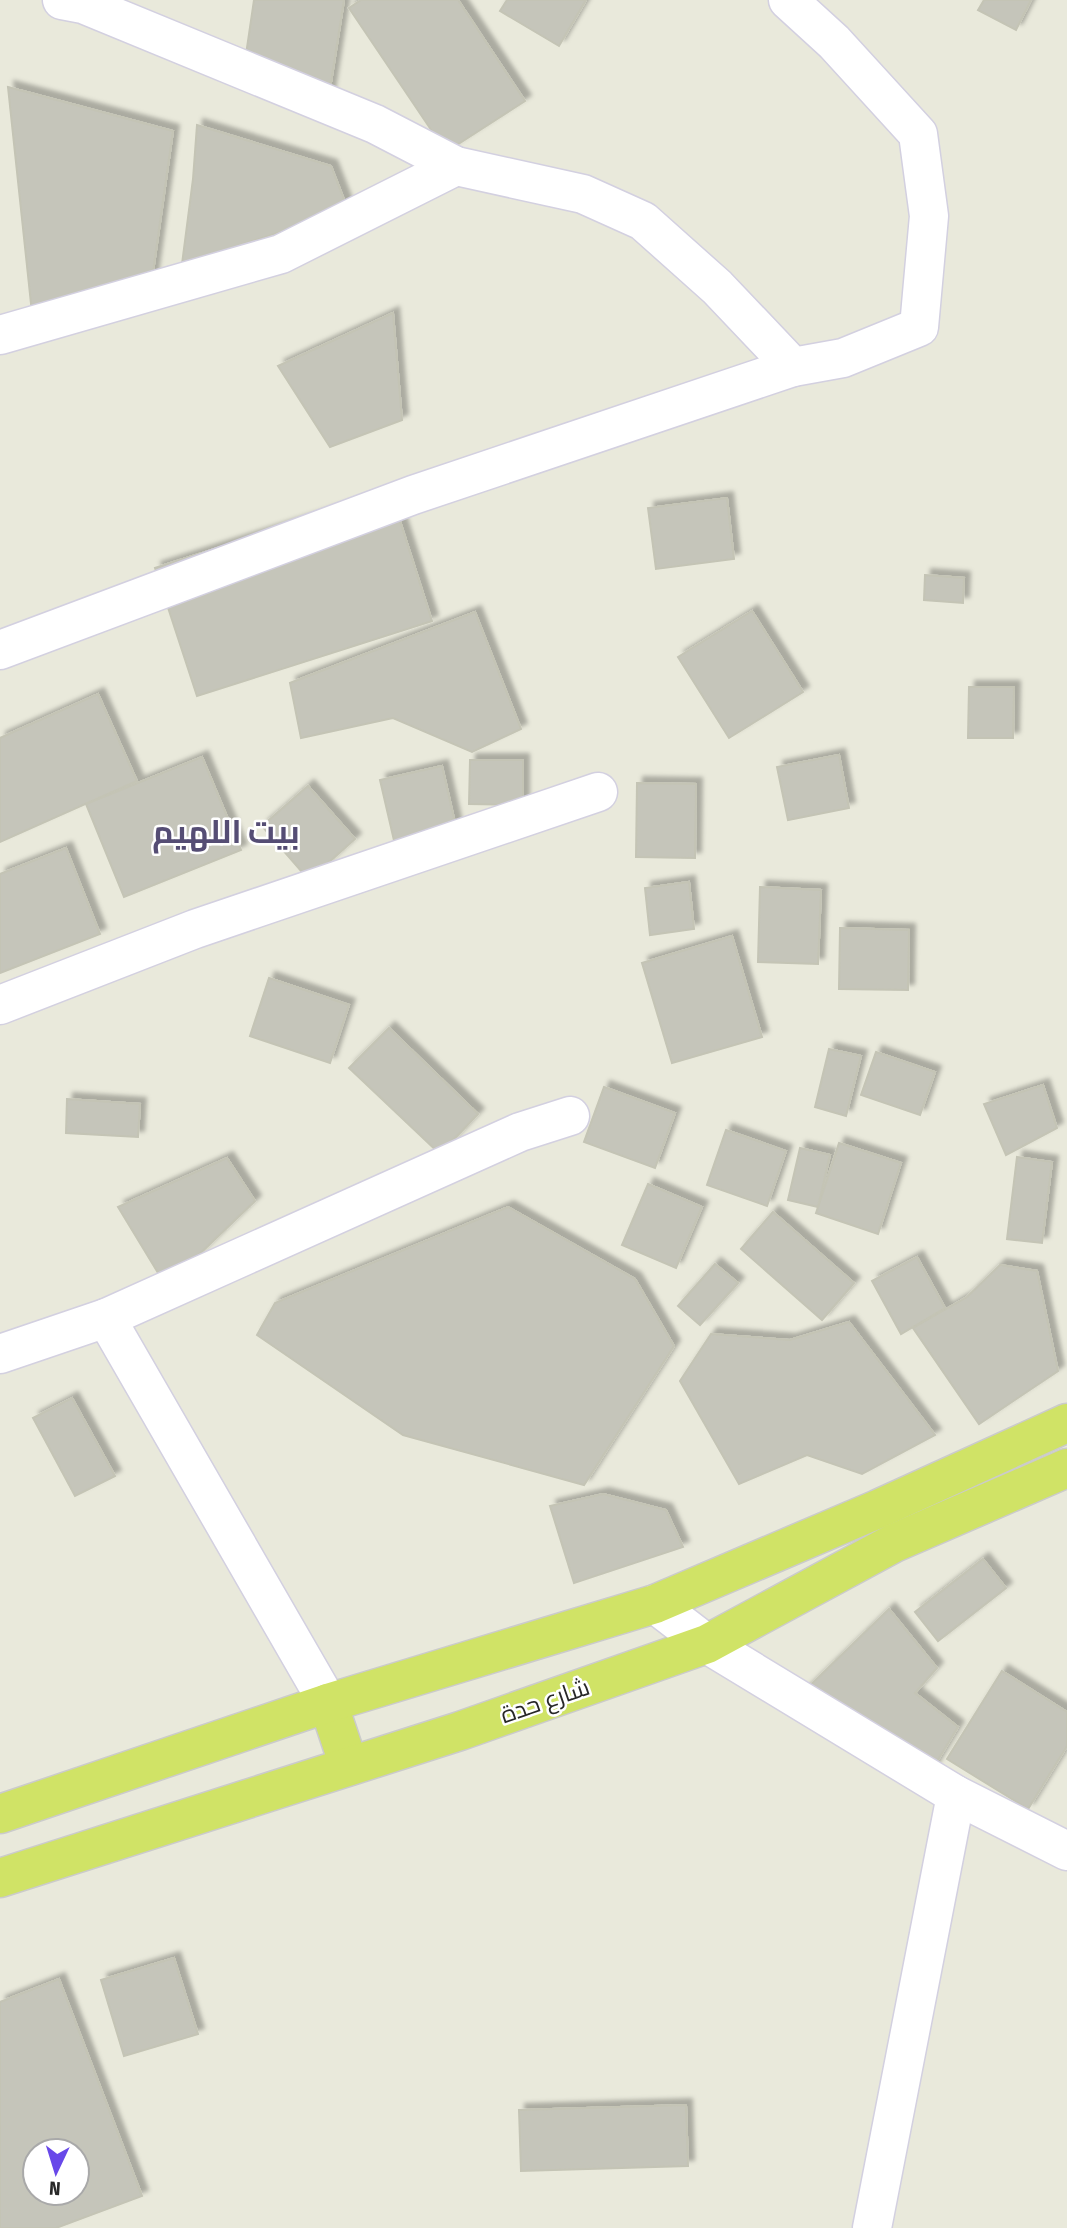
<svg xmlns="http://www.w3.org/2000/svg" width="1067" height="2228" font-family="'Fira Sans Condensed',Cairo,sans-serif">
	<defs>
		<filter id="shadow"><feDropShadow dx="6" dy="-6" stdDeviation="2" flood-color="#0004"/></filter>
	</defs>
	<rect width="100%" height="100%" fill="#e9e9db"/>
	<g fill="#c5c5ba" stroke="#c4c4b5" stroke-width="2" fill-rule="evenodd" filter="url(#shadow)">
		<path d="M254,0H344L329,95L242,82Z"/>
		<path d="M361,0H458L525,101L446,152L349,8Z"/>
		<path d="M507,0H586L559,46L500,11Z"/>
		<path d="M984,0H1031L1016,30L978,10Z"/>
		<path d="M8,87L173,131L152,279L32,313Z"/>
		<path d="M197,125L331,166L348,210L182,264L193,179Z"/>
		<path d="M393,313L402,420L330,447L278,366Z"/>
		<path d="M391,493L432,621L197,696L155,568Z"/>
		<path d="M727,498L734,559L656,569L648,508Z"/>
		<path d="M925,575L964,578L963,603L924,600Z"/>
		<path d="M752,611L803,692L729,738L678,657Z"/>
		<path d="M475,612L521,729L472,752L393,718L301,738L290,683Z"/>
		<path d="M969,687H1014L1013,738H968Z"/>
		<path d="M98,694L137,781L0,842V738Z"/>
		<path d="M839,755L849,808L788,820L777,767Z"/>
		<path d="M202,757L241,850L124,897L86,804Z"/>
		<path d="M470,760H523V805L469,804Z"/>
		<path d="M442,766L458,836L396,849L380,780Z"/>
		<path d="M637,783L696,784L695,858L636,857Z"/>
		<path d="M308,786L355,839L309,880L262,826Z"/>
		<path d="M66,848L100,934L0,973V874Z"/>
		<path d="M689,882L694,929L650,935L645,888Z"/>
		<path d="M760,887L821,890L818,964L758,962Z"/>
		<path d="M840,928L909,930L908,990L839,989Z"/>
		<path d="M732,936L762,1037L672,1063L642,963Z"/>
		<path d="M269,978L349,1005L330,1063L250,1036Z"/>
		<path d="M389,1028L478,1114L440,1154L349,1068Z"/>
		<path d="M829,1049L861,1056L846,1116L815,1107Z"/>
		<path d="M876,1052L935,1072L920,1115L861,1095Z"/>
		<path d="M1043,1085L1057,1128L1006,1155L984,1104Z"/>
		<path d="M604,1087L675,1113L655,1168L584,1142Z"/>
		<path d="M67,1099L140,1104L138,1137L66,1133Z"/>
		<path d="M726,1130L786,1151L767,1206L707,1185Z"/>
		<path d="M839,1143L901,1163L878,1234L816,1213Z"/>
		<path d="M800,1148L830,1155L818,1207L788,1200Z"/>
		<path d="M1017,1157L1052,1162L1042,1243L1007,1239Z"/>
		<path d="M227,1158L255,1201L166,1286L118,1207Z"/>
		<path d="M648,1184L702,1207L676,1268L622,1245Z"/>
		<path d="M508,1207L635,1279L674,1346L584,1485L403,1435L257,1335L275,1303Z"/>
		<path d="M773,1212L854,1283L822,1320L741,1249Z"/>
		<path d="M917,1257L945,1308L901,1334L872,1281Z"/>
		<path d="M715,1264L738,1283L700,1325L678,1306Z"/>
		<path d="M1000,1265L1037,1271L1058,1371L979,1424L913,1328L967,1297Z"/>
		<path d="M849,1322L935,1435L862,1474L807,1455L739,1484L680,1381L711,1334L790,1340Z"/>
		<path d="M72,1398L115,1476L75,1496L33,1418Z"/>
		<path d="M603,1494L666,1510L683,1547L574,1583L550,1506Z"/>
		<path d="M983,1559L1006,1588L938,1641L915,1612Z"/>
		<path d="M889,1609L937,1668L915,1693L958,1727L930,1773L798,1697Z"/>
		<path d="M1002,1671L1067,1712V1746L1028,1809L947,1759Z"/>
		<path d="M174,1958L198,2034L124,2056L101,1980Z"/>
		<path d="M59,1979L142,2196L56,2228H0V2002ZM35,2151H77V2193H35Z"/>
		<path d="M686,2105L688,2166L521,2171L519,2110Z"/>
	</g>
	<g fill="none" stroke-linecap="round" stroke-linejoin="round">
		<g stroke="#d3d0e0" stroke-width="41">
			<g id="minor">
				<path d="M62,0L83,4L375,124L456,166L583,194L643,221L717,287L793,367L843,358L919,327L929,216L918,134L834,42L788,0"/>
				<path d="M0,335L281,254L456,166"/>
				<path d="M0,650L413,495L793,367"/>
				<path d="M0,1005L195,929L598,792"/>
				<path d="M106,1318L520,1132L570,1116"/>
				<path d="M0,1354L106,1318L328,1703"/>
				<path d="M655,1604L707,1644L956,1795L1067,1851"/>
				<path d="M872,2228L956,1795"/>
			</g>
		</g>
		<g stroke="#cbcbcb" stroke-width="41">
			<g id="primary">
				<path d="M328,1703L349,1766"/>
				<path d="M0,1814L328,1703L655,1604L878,1509L1067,1423"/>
				<path d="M0,1878L460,1731L707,1644L894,1543L1067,1468"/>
			</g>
		</g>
		<use href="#minor" stroke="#fff" stroke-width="38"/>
		<use href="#primary" stroke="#d0e366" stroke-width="38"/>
	</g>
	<g text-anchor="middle" stroke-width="5" stroke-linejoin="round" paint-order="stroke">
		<g font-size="24" fill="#282828" stroke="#fff">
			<text transform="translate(545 1701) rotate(-19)" y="8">شارع حدة</text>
		</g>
		<g font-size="32" font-weight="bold" fill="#554d74" stroke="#fff">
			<text x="226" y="843">بيت اللهيم</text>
		</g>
	</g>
	<g transform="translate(56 2172) rotate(184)"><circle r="33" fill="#ffffff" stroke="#a9a9a9" stroke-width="2"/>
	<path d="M0-5L12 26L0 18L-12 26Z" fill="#6848e9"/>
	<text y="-10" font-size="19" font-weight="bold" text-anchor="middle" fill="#282828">N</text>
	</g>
</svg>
